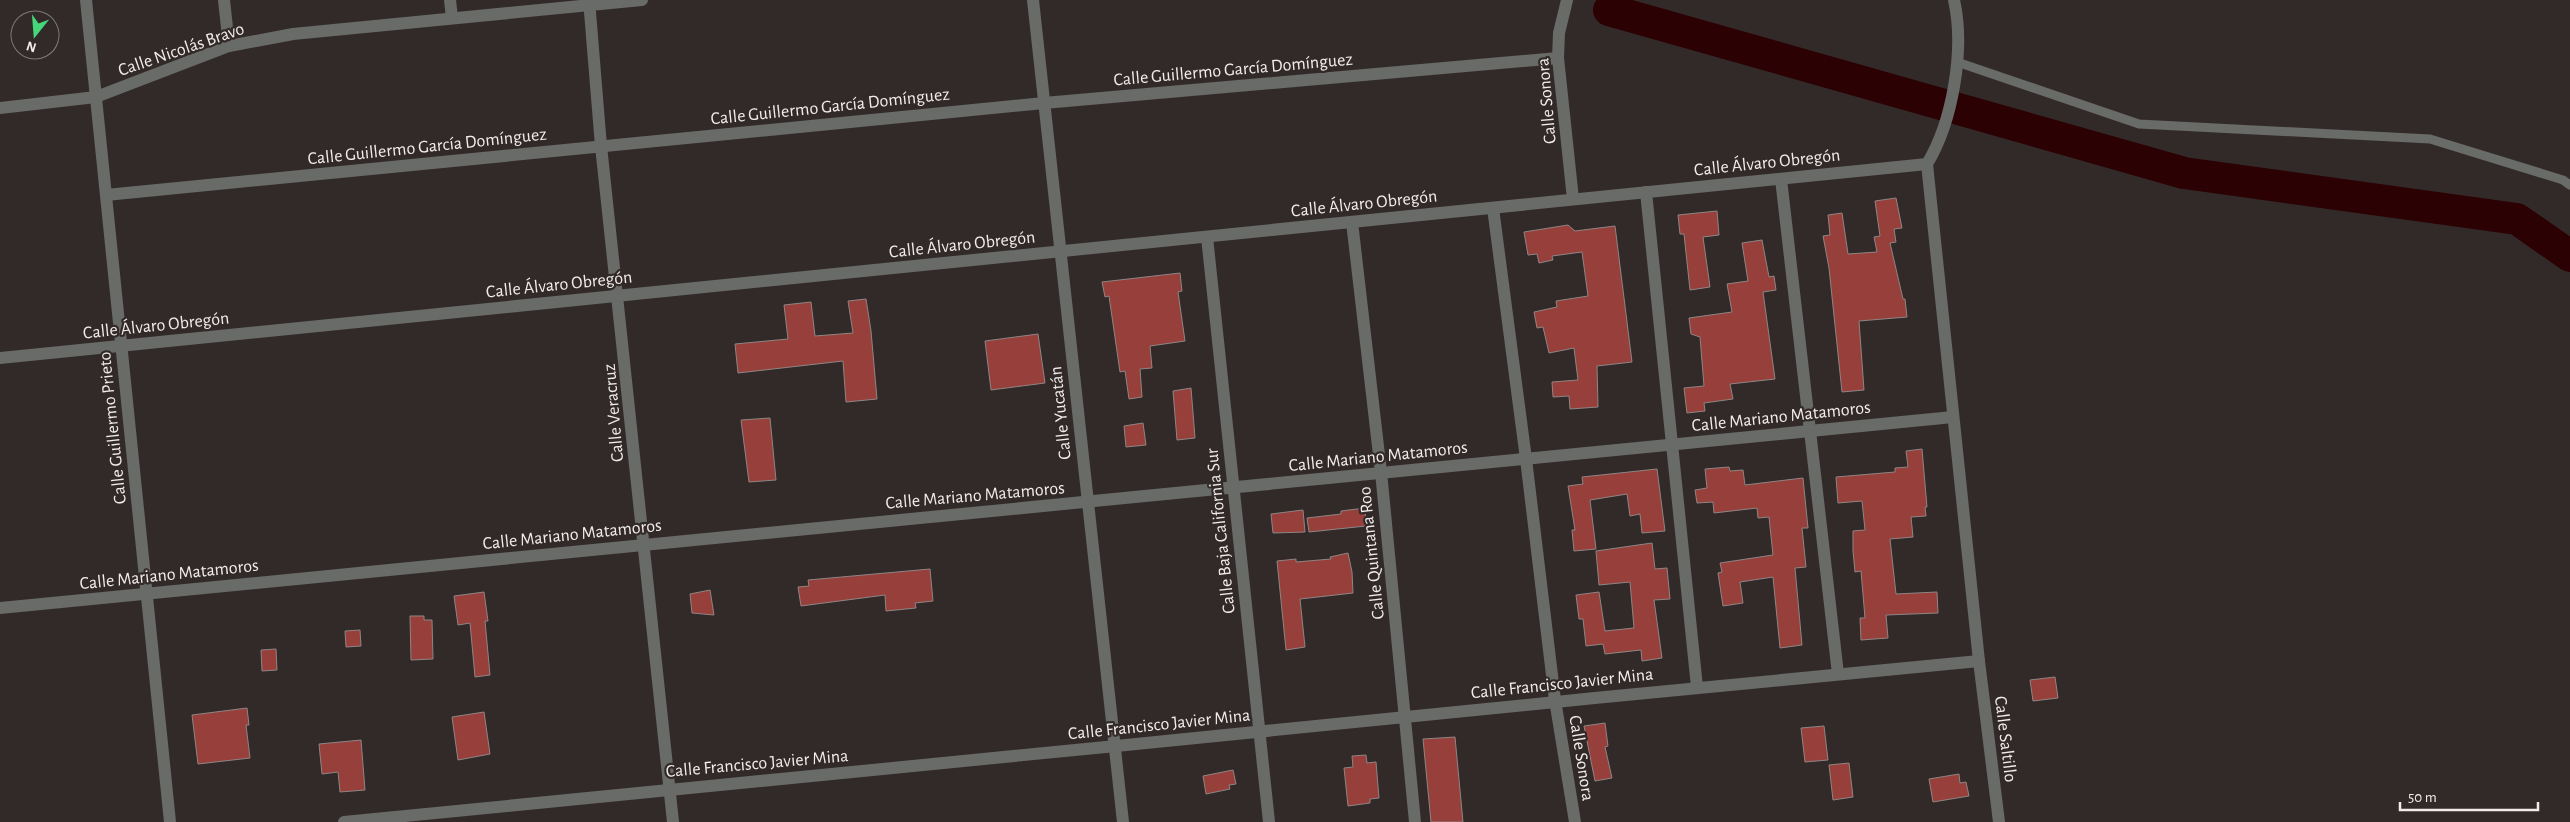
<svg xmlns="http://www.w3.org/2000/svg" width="2570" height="822" font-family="'Alegreya Sans',sans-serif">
	<rect width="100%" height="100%" fill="#322a29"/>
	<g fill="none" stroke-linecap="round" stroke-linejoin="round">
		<path stroke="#2c0103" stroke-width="32" d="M1609,10L2184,173L2517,219L2570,256"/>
	</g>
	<g fill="#97403b" stroke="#8f8584">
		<path d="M1896,198L1902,228L1894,229L1896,242L1890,243L1903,299H1905L1907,317L1859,321L1864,390L1842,392L1829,268L1823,236L1830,235L1828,215L1842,213L1848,254L1877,252L1874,237L1880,236L1875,201Z"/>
		<path d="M1717,211L1719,235L1703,237L1710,287L1690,290L1684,234H1680L1678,215Z"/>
		<path d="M1568,225L1575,231L1615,226L1632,362L1597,366L1598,407L1570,409L1569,396L1553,397L1552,382L1578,380L1574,348L1549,353L1543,327L1537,328L1534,312L1557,307L1556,301L1588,296L1582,252L1552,256L1553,260L1539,263L1537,254L1528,255L1524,232Z"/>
		<path d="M1762,240L1769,277L1774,276L1776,290L1763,292L1775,379L1730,384L1733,399L1704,403L1705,411L1687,413L1684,388L1704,386L1700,337L1691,334L1689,318L1732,312L1727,284L1748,281L1742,243Z"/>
		<path d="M1180,273L1182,291L1178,292L1185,341L1150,346L1152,368L1140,369L1142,397L1129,399L1125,371L1120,372L1109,296L1105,297L1102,282Z"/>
		<path d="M866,299L871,331L877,399L846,402L843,361L738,373L735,344L788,339L784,305L811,302L815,336L853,333L848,301Z"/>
		<path d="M1038,334L1045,383L991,390L985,341Z"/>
		<path d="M1191,388L1195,438L1177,440L1173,391Z"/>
		<path d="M770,418L776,480L749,482L741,420Z"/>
		<path d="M1143,423L1146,445L1126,447L1124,426Z"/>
		<path d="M1922,449L1927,507H1925L1926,516L1911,517L1913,537L1890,539L1896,594L1937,592L1938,613L1886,615L1888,638L1861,640L1860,618H1865L1861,571L1855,572L1853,551V531L1865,530L1862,501L1838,503L1836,477L1895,472V468L1908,467L1906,451Z"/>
		<path d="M1729,467L1730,471L1743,470L1745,485L1803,478L1808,528H1802L1806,567L1795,568L1802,645L1780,648L1773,577L1740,582L1743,603L1723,606L1718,573L1722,572L1720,563L1773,555L1769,517L1758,518L1757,508L1714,513L1713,502L1697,503L1695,490L1707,488L1705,469Z"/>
		<path d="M1657,469L1665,531L1642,533L1640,514L1630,516L1627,494L1590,500L1596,549L1574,551L1572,530H1575L1568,486L1583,484L1582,477Z"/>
		<path d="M1365,508L1366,526L1309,532L1307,518L1341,514V511Z"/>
		<path d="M1303,510L1305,532L1273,533L1271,514Z"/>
		<path d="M1652,543L1655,569L1667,568L1670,599L1654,600L1662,658L1642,661L1641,650L1605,654L1603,644L1586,646L1583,619H1579L1576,595L1599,592L1605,631L1634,628L1630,582L1599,585L1596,551Z"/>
		<path d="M1348,553L1352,572L1353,593L1300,599L1305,647L1286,650L1277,561L1296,559V562L1331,559L1330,557Z"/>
		<path d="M930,569L933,601L915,603L916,608L886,611L885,595L801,606L798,587L809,586L808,580Z"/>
		<path d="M710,590L714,615L692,613L690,594Z"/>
		<path d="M484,592L488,621H485L490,675L475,677L470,623L458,625L454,596Z"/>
		<path d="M410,616H424V620H432L433,659L411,660Z"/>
		<path d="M360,630L361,646L346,647L345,631Z"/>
		<path d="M276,649L277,670L262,671L261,650Z"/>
		<path d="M2055,677L2058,698L2033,701L2030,680Z"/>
		<path d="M247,708L249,725H246L250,758L198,764L192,715Z"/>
		<path d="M484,712L490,754L458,760L452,717Z"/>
		<path d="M1605,723L1608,746L1605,747L1612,778L1595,781L1584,726Z"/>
		<path d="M1824,726L1828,760L1805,762L1801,728Z"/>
		<path d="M1455,737L1463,822H1431L1423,739Z"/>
		<path d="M361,740L365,790L340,792L338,772L322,774L319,744Z"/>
		<path d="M1366,755L1367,763L1376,762L1379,798L1370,799V803L1348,806L1344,768L1353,767L1352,756Z"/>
		<path d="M1849,763L1853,797L1833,800L1829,765Z"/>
		<path d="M1233,770L1236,784L1229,785L1230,789L1206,794L1203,776Z"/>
		<path d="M1959,774L1960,783L1966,782L1969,796L1933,802L1929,779Z"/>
	</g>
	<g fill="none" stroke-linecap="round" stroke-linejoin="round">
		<path stroke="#686b68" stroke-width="9" d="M1957,62L2139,124L2430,139L2563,180L2570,185"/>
		<g stroke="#686b68" stroke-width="12">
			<path d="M86,0L170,822"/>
			<path d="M224,0L229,46"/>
			<path d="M450,0L452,18"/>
			<path d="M589,0L601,146L673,822"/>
			<path d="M1033,0L1123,822"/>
			<path d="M1567,0L1559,33L1558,58L1573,199"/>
			<path d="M0,108L96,97L229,46L293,34L642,0"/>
			<path d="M1927,164L1979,661L1999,822"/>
			<path d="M1927,164C1953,121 1965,49 1954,0"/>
			<path d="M1781,179L1838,674"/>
			<path d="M1646,192L1697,687"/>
			<path d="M106,195L1044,103L1558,58"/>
			<path d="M1493,208L1526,459L1555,700L1575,822"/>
			<path d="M1352,222L1381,472L1415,822"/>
			<path d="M1207,237L1269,822"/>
			<path d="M0,358L1927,164"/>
			<path d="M0,608L1953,417"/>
			<path d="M344,822C601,795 859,773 1116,746C1404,717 1691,688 1979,661"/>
		</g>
	</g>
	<g text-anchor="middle" stroke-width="4.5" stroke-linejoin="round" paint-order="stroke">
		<g font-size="18" fill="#f1eceb" stroke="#322a29">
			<text transform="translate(181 49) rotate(-19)" y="6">Calle Nicolás Bravo</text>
			<text transform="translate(1233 69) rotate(-5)" y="6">Calle Guillermo García Domínguez</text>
			<text transform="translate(1546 101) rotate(-95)" y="6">Calle Sonora</text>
			<text transform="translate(830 106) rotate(-6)" y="6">Calle Guillermo García Domínguez</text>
			<text transform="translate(427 146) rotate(-6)" y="6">Calle Guillermo García Domínguez</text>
			<text transform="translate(1767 162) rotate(-6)" y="6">Calle Álvaro Obregón</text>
			<text transform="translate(1364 203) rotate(-6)" y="6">Calle Álvaro Obregón</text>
			<text transform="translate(962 244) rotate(-6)" y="6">Calle Álvaro Obregón</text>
			<text transform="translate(559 284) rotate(-6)" y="6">Calle Álvaro Obregón</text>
			<text transform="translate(156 325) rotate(-6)" y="6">Calle Álvaro Obregón</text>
			<text transform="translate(613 413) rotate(-95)" y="6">Calle Veracruz</text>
			<text transform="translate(1060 413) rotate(-96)" y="6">Calle Yucatán</text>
			<text transform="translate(1781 416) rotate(-6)" y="6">Calle Mariano Matamoros</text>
			<text transform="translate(112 428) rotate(-96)" y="6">Calle Guillermo Prieto</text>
			<text transform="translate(1378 456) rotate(-6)" y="6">Calle Mariano Matamoros</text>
			<text transform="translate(975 495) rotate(-5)" y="6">Calle Mariano Matamoros</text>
			<text transform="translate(1220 531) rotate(-96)" y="6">Calle Baja California Sur</text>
			<text transform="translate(572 534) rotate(-6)" y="6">Calle Mariano Matamoros</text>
			<text transform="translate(1371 553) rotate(-96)" y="6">Calle Quintana Roo</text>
			<text transform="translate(169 574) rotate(-6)" y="6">Calle Mariano Matamoros</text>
			<text transform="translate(1562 683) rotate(-6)" y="6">Calle Francisco Javier Mina</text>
			<text transform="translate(1159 724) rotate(-6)" y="6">Calle Francisco Javier Mina</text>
			<text transform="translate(2006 739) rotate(83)" y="6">Calle Saltillo</text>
			<text transform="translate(1582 758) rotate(81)" y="6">Calle Sonora</text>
			<text transform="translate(757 763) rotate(-5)" y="6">Calle Francisco Javier Mina</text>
		</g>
	</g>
	<g transform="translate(35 35) rotate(197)"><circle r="24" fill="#322a29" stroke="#7e7877"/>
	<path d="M0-4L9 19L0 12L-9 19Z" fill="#45d77a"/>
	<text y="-8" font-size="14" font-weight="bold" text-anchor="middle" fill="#f1eceb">N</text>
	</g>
	<path d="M2400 802v8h138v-8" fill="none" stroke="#f1eceb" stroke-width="2.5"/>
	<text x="2408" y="802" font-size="15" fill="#f1eceb" stroke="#322a29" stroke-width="4" paint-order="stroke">50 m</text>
</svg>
